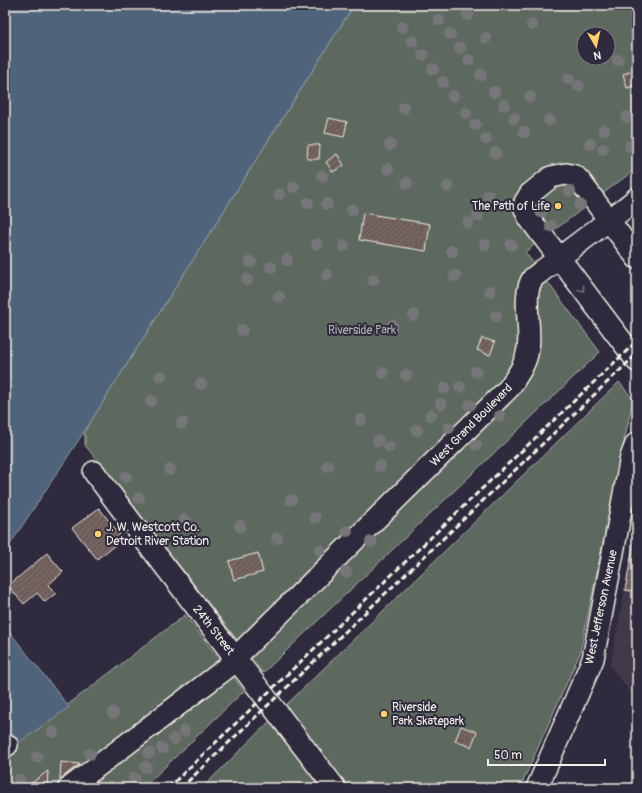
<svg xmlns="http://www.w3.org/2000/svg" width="642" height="793" font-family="Pangolin,sans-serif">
	<defs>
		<pattern id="building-hatch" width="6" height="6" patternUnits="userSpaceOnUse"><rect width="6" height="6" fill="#6d5c5a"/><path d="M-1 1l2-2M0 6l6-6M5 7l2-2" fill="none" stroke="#827472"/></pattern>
	</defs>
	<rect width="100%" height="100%" fill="#2f2a3d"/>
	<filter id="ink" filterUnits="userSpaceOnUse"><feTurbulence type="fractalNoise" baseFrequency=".025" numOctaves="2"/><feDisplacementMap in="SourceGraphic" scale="8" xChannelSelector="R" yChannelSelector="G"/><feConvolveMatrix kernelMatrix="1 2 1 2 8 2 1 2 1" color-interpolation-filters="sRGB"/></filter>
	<g filter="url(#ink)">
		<path fill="#423946" d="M637,527V701L610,666Z"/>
		<g fill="#5d695f" stroke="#a8ada4" fill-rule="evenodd">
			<path d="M354,5H637V168L525,252L600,352L263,673L85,445V437L84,432ZM584,34H608V58H584Z"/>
			<path d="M619,382L633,399L580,653L520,788H202L284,707Z"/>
			<path d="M185,615L244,691L143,788H5V742L10,749Z"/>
		</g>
		<g fill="#4f637a" stroke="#919ca6">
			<path d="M5,5H354L84,432L5,552Z"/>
			<path d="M5,626L69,707L10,749L5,742Z"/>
		</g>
		<g fill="url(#building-hatch)" stroke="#f4f1e8">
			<path d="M637,70V85L627,88L623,74Z"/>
			<path d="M329,118L347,122L344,137L325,133Z"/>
			<path d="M308,145H320L319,159H307Z"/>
			<path d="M337,154L344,165L333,172L326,162Z"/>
			<path d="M363,213L430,224L426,251L359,240Z"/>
			<path d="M482,338L495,342L490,355L477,350Z"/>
			<path d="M99,508L123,539L97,559L72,528Z"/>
			<path d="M637,525V592L625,590Z"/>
			<path d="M47,553L63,572L48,585L56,593L45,602L37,593L24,604L8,586Z"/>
			<path d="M258,553L263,572L234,580L229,561Z"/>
			<path d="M461,726L477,732L471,747L455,741Z"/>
			<path d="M61,762L80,764L60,779Z"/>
			<path d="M48,771L47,788H25Z"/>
		</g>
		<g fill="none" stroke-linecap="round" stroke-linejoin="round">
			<g stroke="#f4f1e8" stroke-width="24">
				<g id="minor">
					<path d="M637,258L580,181L575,176L566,174L551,177L530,194L525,202V209L529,218L637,361"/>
					<path d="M94,472L141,535L335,788"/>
					<path d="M5,746L7,745"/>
					<path d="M69,788L228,667L235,658L509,388C517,376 526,364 528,349C532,329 521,295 533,278C536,275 540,273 543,270L625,208L637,198"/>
					<path d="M537,788L593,659L631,457L636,444L637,443"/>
				</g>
			</g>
			<use href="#minor" stroke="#2f2a3d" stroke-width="21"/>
			<g stroke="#f4f1e8" stroke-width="3" stroke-dasharray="6 3" stroke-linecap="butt">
				<path d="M168,788L637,341"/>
				<path d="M181,788L637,354"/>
			</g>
		</g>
		<g fill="#767679">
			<circle cx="468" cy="15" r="6"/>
			<circle cx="439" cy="20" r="6"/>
			<circle cx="532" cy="25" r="6"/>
			<circle cx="402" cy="27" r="6"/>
			<circle cx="450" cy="34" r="6"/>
			<circle cx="486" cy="38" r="6"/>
			<circle cx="412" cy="41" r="6"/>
			<circle cx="460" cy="48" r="6"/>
			<circle cx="423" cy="55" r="6"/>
			<circle cx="469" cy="60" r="6"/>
			<circle cx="618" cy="60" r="6"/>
			<circle cx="433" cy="69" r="6"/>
			<circle cx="481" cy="75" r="6"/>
			<circle cx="569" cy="79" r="6"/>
			<circle cx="443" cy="82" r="6"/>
			<circle cx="579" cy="86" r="6"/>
			<circle cx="494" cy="92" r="6"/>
			<circle cx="453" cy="96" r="6"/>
			<circle cx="530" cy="97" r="6"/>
			<circle cx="504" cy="105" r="6"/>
			<circle cx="404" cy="108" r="6"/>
			<circle cx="466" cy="113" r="6"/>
			<circle cx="627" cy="117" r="6"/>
			<circle cx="514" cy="118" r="6"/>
			<circle cx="549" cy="120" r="6"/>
			<circle cx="475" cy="125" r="6"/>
			<circle cx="604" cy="130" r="6"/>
			<circle cx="524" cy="132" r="6"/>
			<circle cx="486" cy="139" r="6"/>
			<circle cx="590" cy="144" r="6"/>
			<circle cx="390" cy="145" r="6"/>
			<circle cx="630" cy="146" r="6"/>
			<circle cx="603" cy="149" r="6"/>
			<circle cx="496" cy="153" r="6"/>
			<circle cx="388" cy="169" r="6"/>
			<circle cx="322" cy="176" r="6"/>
			<circle cx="407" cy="183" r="6"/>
			<circle cx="294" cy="187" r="6"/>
			<circle cx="448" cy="187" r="6"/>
			<circle cx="570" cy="191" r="6"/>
			<circle cx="279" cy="194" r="6"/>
			<circle cx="488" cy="195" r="6"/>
			<circle cx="308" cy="203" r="6"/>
			<circle cx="327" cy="204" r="6"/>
			<circle cx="580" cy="205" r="6"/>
			<circle cx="352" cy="210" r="6"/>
			<circle cx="541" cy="212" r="6"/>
			<circle cx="478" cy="216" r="6"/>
			<circle cx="468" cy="223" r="6"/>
			<circle cx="551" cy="226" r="6"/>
			<circle cx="317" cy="244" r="6"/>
			<circle cx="485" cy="245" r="6"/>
			<circle cx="511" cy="245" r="6"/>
			<circle cx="344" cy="246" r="6"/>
			<circle cx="452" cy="251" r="6"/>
			<circle cx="287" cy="260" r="6"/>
			<circle cx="251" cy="262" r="6"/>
			<circle cx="271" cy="267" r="6"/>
			<circle cx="327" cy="275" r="6"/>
			<circle cx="455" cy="276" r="6"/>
			<circle cx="247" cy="280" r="6"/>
			<circle cx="373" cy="280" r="6"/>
			<circle cx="490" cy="291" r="6"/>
			<circle cx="279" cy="297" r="6"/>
			<circle cx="414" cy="315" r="6"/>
			<circle cx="496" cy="316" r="6"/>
			<circle cx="392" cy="325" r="6"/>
			<circle cx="242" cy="330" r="6"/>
			<circle cx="476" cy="372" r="6"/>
			<circle cx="383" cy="373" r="6"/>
			<circle cx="406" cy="375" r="6"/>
			<circle cx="161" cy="376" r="6"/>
			<circle cx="201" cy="384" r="6"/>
			<circle cx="460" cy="387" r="6"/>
			<circle cx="445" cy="388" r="6"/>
			<circle cx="151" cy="401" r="6"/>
			<circle cx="441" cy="404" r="6"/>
			<circle cx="470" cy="405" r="6"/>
			<circle cx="431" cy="415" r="6"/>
			<circle cx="500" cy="416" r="6"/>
			<circle cx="361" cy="420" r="6"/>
			<circle cx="182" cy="423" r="6"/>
			<circle cx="449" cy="428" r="6"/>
			<circle cx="417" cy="430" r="6"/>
			<circle cx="378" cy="441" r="6"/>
			<circle cx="476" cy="445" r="6"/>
			<circle cx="389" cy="447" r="6"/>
			<circle cx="328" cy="466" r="6"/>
			<circle cx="380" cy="466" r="6"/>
			<circle cx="170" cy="470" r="6"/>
			<circle cx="126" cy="477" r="6"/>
			<circle cx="139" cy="498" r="6"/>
			<circle cx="291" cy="500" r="6"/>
			<circle cx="315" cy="518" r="6"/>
			<circle cx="185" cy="520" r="6"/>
			<circle cx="240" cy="526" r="6"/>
			<circle cx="347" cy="531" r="6"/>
			<circle cx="277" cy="538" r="6"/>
			<circle cx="371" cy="542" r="6"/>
			<circle cx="320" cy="550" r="6"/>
			<circle cx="346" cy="572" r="6"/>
			<circle cx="113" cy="713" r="6"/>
			<circle cx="184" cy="731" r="6"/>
			<circle cx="53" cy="732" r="6"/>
			<circle cx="174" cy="739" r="6"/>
			<circle cx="162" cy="748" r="6"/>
			<circle cx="149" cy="753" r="6"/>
			<circle cx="90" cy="754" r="6"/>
			<circle cx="37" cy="757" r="6"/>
			<circle cx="146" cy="767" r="6"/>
			<circle cx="134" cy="778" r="6"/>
			<circle cx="19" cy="780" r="6"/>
		</g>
		<defs><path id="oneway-chevron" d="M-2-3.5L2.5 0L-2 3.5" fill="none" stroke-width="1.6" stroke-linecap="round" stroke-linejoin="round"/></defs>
		<use stroke="#747079" href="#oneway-chevron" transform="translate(582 289) rotate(52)"/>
	</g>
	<g fill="#ffd166" stroke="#2f2a3d" stroke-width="1.5">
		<circle cx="558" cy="206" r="4"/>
		<circle cx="98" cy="534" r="4"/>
		<circle cx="384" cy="714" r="4"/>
	</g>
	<g text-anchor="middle" stroke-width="4" stroke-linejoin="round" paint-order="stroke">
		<g font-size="12" fill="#f4f1e8" stroke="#2f2a3d" text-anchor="start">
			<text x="550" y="210" text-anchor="end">The Path of Life</text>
			<text x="106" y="531">J. W. Westcott Co.<tspan x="106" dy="14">Detroit River Station</tspan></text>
			<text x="392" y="711">Riverside<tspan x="392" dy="14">Park Skatepark</tspan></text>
		</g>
		<g font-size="12" fill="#b0b4aa" stroke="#2f2a3d">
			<text x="362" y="334">Riverside Park</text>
		</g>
		<g font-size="12" fill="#f4f1e8" stroke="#2f2a3d">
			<text transform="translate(471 425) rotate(-45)" y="4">West Grand Boulevard</text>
			<text transform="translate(601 607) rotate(-78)" y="4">West Jefferson Avenue</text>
			<text transform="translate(214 630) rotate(52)" y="4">24th Street</text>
		</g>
	</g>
	<rect width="642" height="793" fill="none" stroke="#2f2a3d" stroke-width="20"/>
	<rect x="10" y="10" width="622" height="773" fill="none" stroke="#f4f1e8" stroke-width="1.5" filter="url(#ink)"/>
	<g transform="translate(596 46) rotate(171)"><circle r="19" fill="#2f2a3d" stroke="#7e7a81"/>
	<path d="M0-3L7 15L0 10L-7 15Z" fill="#ffd166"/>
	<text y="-6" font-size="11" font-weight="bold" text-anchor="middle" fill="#f4f1e8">N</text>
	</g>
	<path d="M488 759v6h117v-6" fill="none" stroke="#f4f1e8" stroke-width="2"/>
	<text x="494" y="759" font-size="12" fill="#f4f1e8" stroke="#2f2a3d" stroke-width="3" paint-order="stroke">50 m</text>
</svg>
